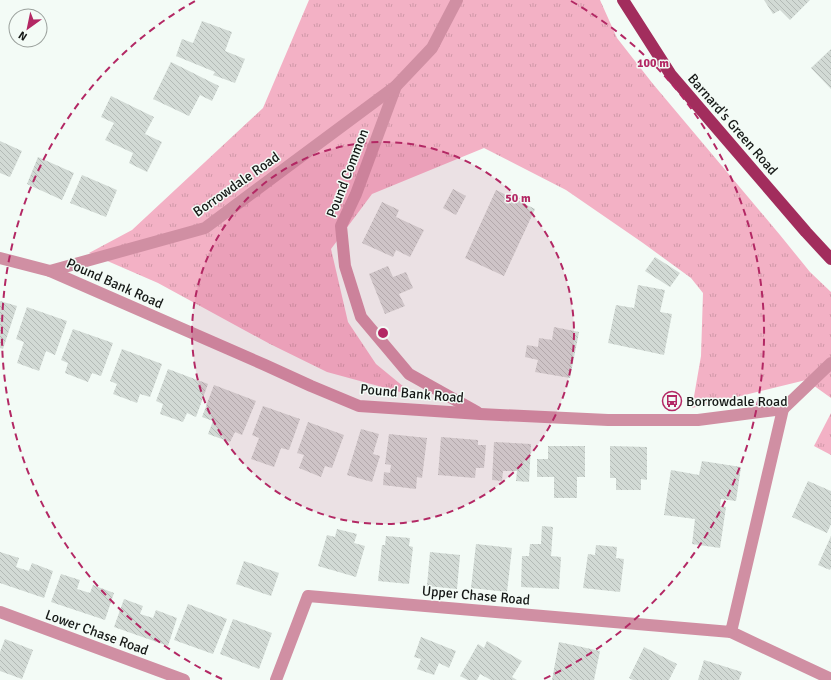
<svg xmlns="http://www.w3.org/2000/svg" width="831" height="680" font-family="Signika,sans-serif">
	<defs>
		<pattern id="grass-tufts" width="24" height="20" patternUnits="userSpaceOnUse"><rect width="24" height="20" fill="#f3b1c5"/><path d="M3 7l-1-3M5 7V3M7 7l1-3M15 17l-1-3M17 17v-4M19 17l1-3" fill="none" stroke="#cf98a8"/></pattern>
		<pattern id="building-back-hatch" width="6" height="6" patternUnits="userSpaceOnUse"><rect width="6" height="6" fill="#d2dad5"/><path d="M-1 5l2 2M0 0l6 6M5-1l2 2" fill="none" stroke="#b3bab6"/></pattern>
	</defs>
	<rect width="100%" height="100%" fill="#f3fbf6"/>
	<g fill="url(#grass-tufts)">
		<path d="M309,0H600L617,38L653,84L780,235L810,272L831,292V398L806,380L692,408L701,356L703,293L691,278L643,243L566,190L484,148L372,194L331,249L348,322L376,364L415,396L327,372L270,344L158,283L89,253L132,230L263,108Z"/>
		<path d="M831,413V455L814,446Z"/>
	</g>
	<g fill="url(#building-back-hatch)">
		<path d="M764,0H810L790,20L780,10L773,14Z"/>
		<path d="M202,21L232,32L225,51L245,59L235,83L213,75L215,72L176,56L182,39L193,43Z"/>
		<path d="M831,49V89L811,68Z"/>
		<path d="M171,62L219,86L212,101L200,95L189,116L153,99Z"/>
		<path d="M111,96L154,117L145,134L162,142L147,172L129,163L133,153L105,140L114,123L101,117Z"/>
		<path d="M0,141L22,151L10,177L0,173Z"/>
		<path d="M38,157L74,173L62,200L27,184Z"/>
		<path d="M82,175L117,190L106,217L70,203Z"/>
		<path d="M453,189L466,196L456,215L443,208Z"/>
		<path d="M496,190L535,209L504,276L465,258Z"/>
		<path d="M382,202L399,210L396,217L424,230L410,257L396,250L393,257L362,243Z"/>
		<path d="M655,257L680,273L670,287L645,271Z"/>
		<path d="M388,266L393,277L406,272L413,288L399,294L405,306L385,314L369,274Z"/>
		<path d="M638,285L665,290L660,312L672,314L664,355L608,343L616,305L634,308Z"/>
		<path d="M0,301L17,306L3,349L0,348Z"/>
		<path d="M27,307L67,321L55,355L46,351L39,371L17,363L24,342L16,339Z"/>
		<path d="M554,327L579,332L570,378L535,372L538,360L525,357L527,345L538,347L539,338L552,340Z"/>
		<path d="M73,329L113,343L101,376L92,373L88,382L65,373L68,363L61,360Z"/>
		<path d="M122,349L162,364L150,397L140,394L137,403L113,394L117,384L110,381Z"/>
		<path d="M168,369L208,384L196,417L187,413L183,422L160,414L163,404L156,401Z"/>
		<path d="M214,385L256,401L242,435L235,432L230,442L208,434L213,421L202,417Z"/>
		<path d="M263,406L300,419L289,450L281,448L274,467L251,459L259,438L252,435Z"/>
		<path d="M308,422L344,435L332,468L325,466L321,477L299,468L304,455L297,453Z"/>
		<path d="M361,429L379,434L373,454L380,456L372,482L347,475Z"/>
		<path d="M389,434L427,438L422,478L417,477L416,489L383,485L384,472L390,473L391,465L385,464Z"/>
		<path d="M441,437L478,440V445H486L484,468H476L475,478L438,475Z"/>
		<path d="M494,442L531,444L529,482L516,481L517,471H503L502,481L492,480Z"/>
		<path d="M548,446H585V477H577V498H554V477H537V459H548Z"/>
		<path d="M610,446L647,447V480L641,479V490H616V478H610Z"/>
		<path d="M702,461L741,467L736,501L721,499L720,506L726,507L720,548L692,544L695,519L664,515L671,470L699,475Z"/>
		<path d="M808,481L831,491V524L827,533L792,517Z"/>
		<path d="M542,526L553,527L551,556L561,557L559,589L521,587L522,556H529L530,544H541Z"/>
		<path d="M337,529L357,534L354,543L365,546L356,577L318,566L327,535L335,537Z"/>
		<path d="M386,536L410,538L409,546L413,547L409,584L378,581L382,545H385Z"/>
		<path d="M831,536V568L830,570L818,565Z"/>
		<path d="M476,544L512,548L507,592L471,588Z"/>
		<path d="M596,545L617,547L616,558L624,559L620,592L583,588L588,554L595,555Z"/>
		<path d="M0,552L19,558L16,567L29,571L32,563L53,571L44,598L0,583Z"/>
		<path d="M430,552L460,555L457,589L427,586Z"/>
		<path d="M244,561L279,573L271,596L236,584Z"/>
		<path d="M61,574L80,580L77,589L90,593L93,585L114,593L105,620L51,602Z"/>
		<path d="M124,599L143,606L140,614L153,618L156,610L177,618L168,646L114,627Z"/>
		<path d="M188,604L227,619L213,654L174,640Z"/>
		<path d="M233,619L272,633L259,669L220,654Z"/>
		<path d="M421,637L456,651L449,668L439,663L434,675L417,669L421,659L414,657Z"/>
		<path d="M5,639L33,650L22,679L0,671V652Z"/>
		<path d="M487,641L522,661L512,677L517,680H491L480,674L477,680H468L460,676L478,644L484,648Z"/>
		<path d="M559,642L600,651L594,680H552Z"/>
		<path d="M644,647L677,664L669,680H633L629,678Z"/>
		<path d="M704,660L742,672L739,680H698Z"/>
	</g>
	<g fill="none" stroke-linecap="round" stroke-linejoin="round">
		<g stroke="#d08fa3" stroke-width="12">
			<path d="M457,0L432,48L396,86L356,194L341,226L345,266L361,317L409,374L477,412"/>
			<path d="M0,258L50,271L265,365L311,386L359,406L480,414L608,420H698L783,409L831,363"/>
			<path d="M50,271L205,228L396,86"/>
			<path d="M0,612L184,680"/>
			<path d="M731,632L831,679"/>
			<path d="M276,680L308,596L731,632L783,409"/>
		</g>
		<path stroke="#a22d5d" stroke-width="12" d="M623,0L671,75L806,232L831,259"/>
	</g>
	<circle cx="383" cy="333" r="191" fill="#b32864" fill-opacity=".12"/>
	<g fill="none" stroke="#b32864" stroke-width="2" stroke-dasharray="7 5">
		<circle cx="383" cy="333" r="191"/>
		<path d="M222 679A382 382 0 0 1 195 1M571 1A382 382 0 0 1 544 679"/>
	</g>
	<defs>
		<g id="bus-ring" transform="scale(1)"><circle r="9.5" fill="#f3fbf6" stroke="#b32864" stroke-width="1.5"/><path d="M-5-6H5V4H4V6H2V4H-2V6H-4V4H-5ZM-3.5-4V0h7V-4ZM-3.5 1.2v1.5H-2V1.2ZM2 1.2v1.5H3.5V1.2Z" fill="#b32864"/></g>
	</defs>
	<g fill-rule="evenodd">
		<use href="#bus-ring" x="672" y="401"/>
	</g>
	<g text-anchor="middle" stroke-width="3" stroke-linejoin="round" paint-order="stroke">
		<g font-size="14" fill="#151816" stroke="#f3fbf6">
			<text transform="translate(733 124) rotate(49)" y="5">Barnard's Green Road</text>
			<text transform="translate(347 173) rotate(-69)" y="5">Pound Common</text>
			<text transform="translate(236 184) rotate(-35)" y="5">Borrowdale Road</text>
			<text transform="translate(115 283) rotate(24)" y="5">Pound Bank Road</text>
			<text transform="translate(412 393) rotate(5)" y="5">Pound Bank Road</text>
			<text transform="translate(476 595) rotate(5)" y="5">Upper Chase Road</text>
			<text transform="translate(97 632) rotate(20)" y="5">Lower Chase Road</text>
		</g>
		<g font-size="14" fill="#151816" stroke="#f3fbf6" text-anchor="start">
			<text x="686" y="406">Borrowdale Road</text>
		</g>
	</g>
	<circle cx="383" cy="333" r="6" fill="#b32864" stroke="#f3fbf6" stroke-width="2"/>
	<g font-size="12" text-anchor="middle" font-weight="bold" fill="#b32864" stroke="#f3fbf6" stroke-width="3" stroke-linejoin="round" paint-order="stroke">
		<text x="653" y="67">100 m</text>
		<text x="518" y="202">50 m</text>
	</g>
	<g transform="translate(28 28) rotate(213)"><circle r="19" fill="#f3fbf6" stroke="#9aa09c"/>
	<path d="M0-3L7 15L0 10L-7 15Z" fill="#b32864"/>
	<text y="-6" font-size="11" font-weight="bold" text-anchor="middle" fill="#151816">N</text>
	</g>
</svg>
